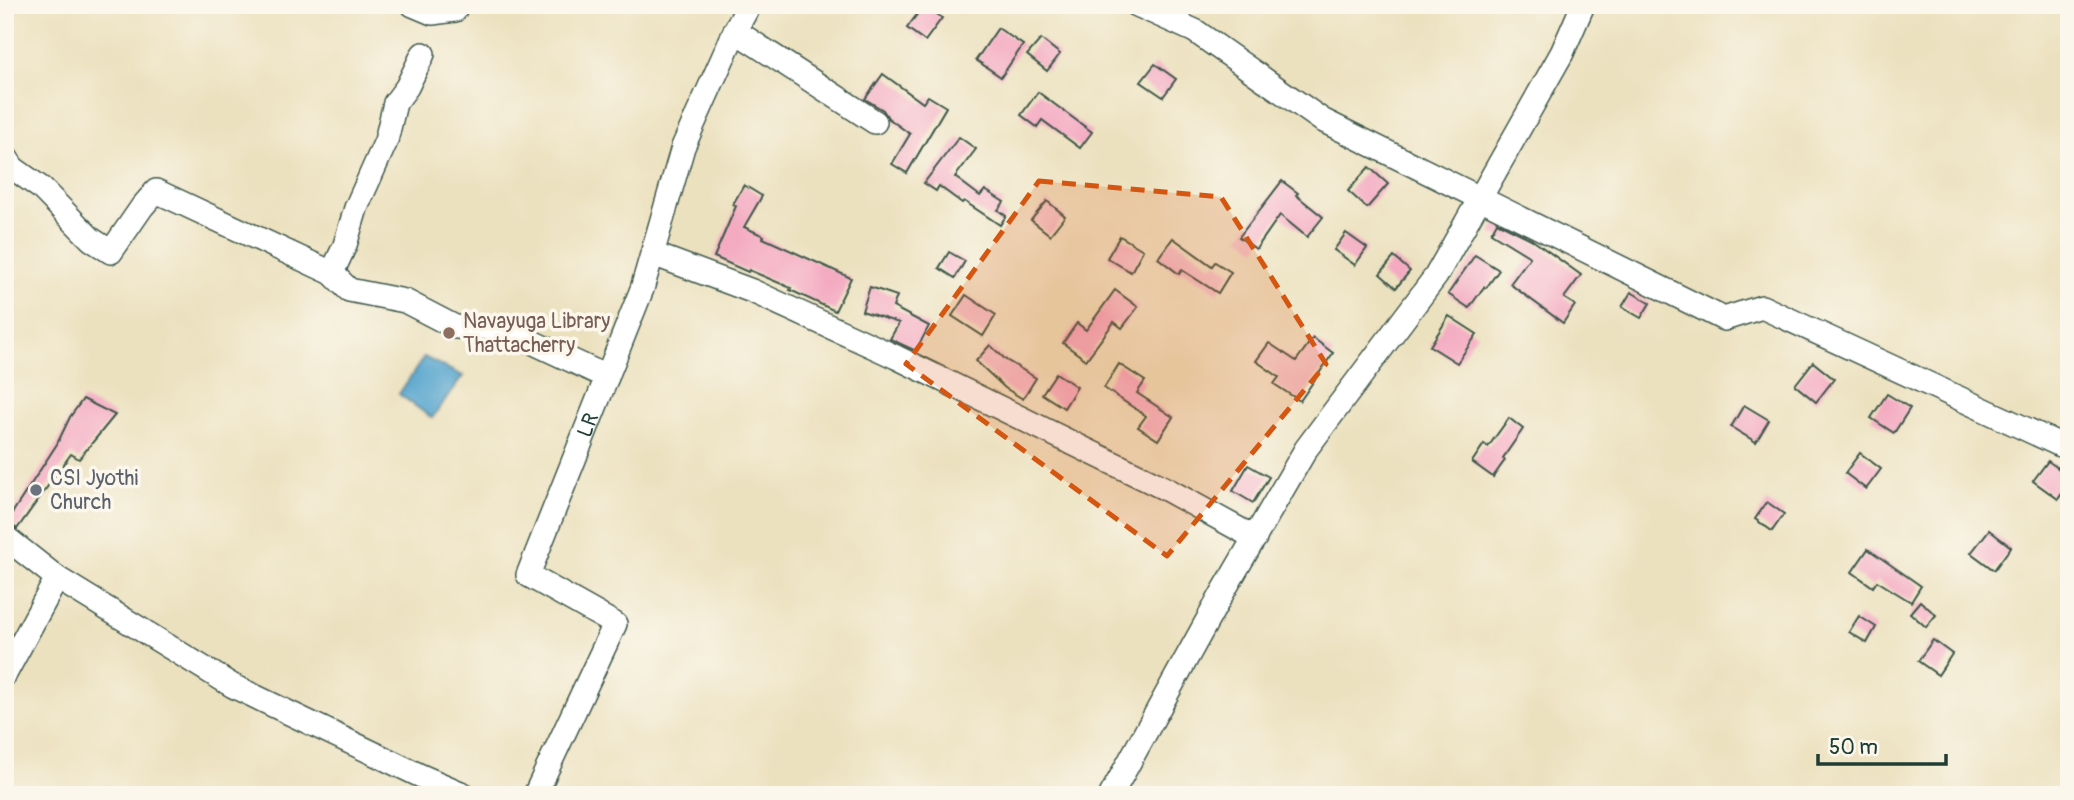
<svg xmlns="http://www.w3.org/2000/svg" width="2074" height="800" font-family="Pangolin,sans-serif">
	<rect width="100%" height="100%" fill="#fbf7ec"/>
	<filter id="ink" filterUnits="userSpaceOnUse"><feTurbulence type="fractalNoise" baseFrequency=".0143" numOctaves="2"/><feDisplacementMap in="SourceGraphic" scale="14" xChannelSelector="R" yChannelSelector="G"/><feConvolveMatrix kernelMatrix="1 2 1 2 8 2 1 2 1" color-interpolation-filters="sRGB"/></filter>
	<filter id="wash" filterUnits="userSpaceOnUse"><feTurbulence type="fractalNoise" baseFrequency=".00686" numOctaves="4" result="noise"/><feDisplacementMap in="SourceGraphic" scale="28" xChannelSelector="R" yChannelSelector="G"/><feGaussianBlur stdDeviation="1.57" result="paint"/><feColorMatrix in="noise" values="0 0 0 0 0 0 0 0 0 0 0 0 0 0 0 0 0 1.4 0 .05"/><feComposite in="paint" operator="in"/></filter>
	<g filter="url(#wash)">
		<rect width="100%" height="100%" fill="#ece1bf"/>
		<path fill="#54a4ce" stroke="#3a7081" stroke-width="2" d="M424,357L463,376L432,418L399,394Z"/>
		<g id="blocks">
			<g fill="#f4abc2">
				<path d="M924,5L942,18L925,41L907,28Z"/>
				<path d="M998,28L1023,45L1001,77L976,60Z"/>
				<path d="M1041,39L1060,54L1047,71L1027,55Z"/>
				<path d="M1155,64L1176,79L1163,97L1141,82Z"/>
				<path d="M883,74L923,103L928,96L946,107L907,173L892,164L910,134L888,118L883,110L865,99Z"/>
				<path d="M1038,92L1092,132L1080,148L1042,120L1037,127L1021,115Z"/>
				<path d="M959,137L976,149L955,177L980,196L985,190L1004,202L998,210L1006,216L1000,225L964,201L962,203L939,186L936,191L924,183Z"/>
				<path d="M1369,167L1388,184L1367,208L1348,191Z"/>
				<path d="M1282,181L1298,193L1296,195L1323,217L1307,237L1280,215L1256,249L1239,237Z"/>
				<path d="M744,185L762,196L744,227L764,236L763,238L851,278L835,311L790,290L791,288L749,270L748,272L714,257L736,206L733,204Z"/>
				<path d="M1047,201L1065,216L1050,235L1031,220Z"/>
				<path d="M1497,222L1531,239L1581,275L1564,298L1575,305L1563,323L1510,284L1530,257L1491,233Z"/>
				<path d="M1346,233L1367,248L1355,265L1334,250Z"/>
				<path d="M1120,236L1143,250L1131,272L1107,258Z"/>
				<path d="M1173,238L1212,266L1215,262L1231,272L1218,293L1182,270L1179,274L1158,258Z"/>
				<path d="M949,252L965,261L955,278L939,268Z"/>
				<path d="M1475,255L1499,270L1486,288L1484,287L1469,308L1448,294Z"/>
				<path d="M1394,257L1410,271L1396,288L1380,274Z"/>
				<path d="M870,287L897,296L893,307L929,326L916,351L890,339L899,323L862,311Z"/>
				<path d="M1115,290L1138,307L1122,328L1114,322L1086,360L1063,343L1077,323L1086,330Z"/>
				<path d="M1631,292L1650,303L1641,318L1622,307Z"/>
				<path d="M966,295L996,315L983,336L952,316Z"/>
				<path d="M1449,316L1477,334L1457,363L1430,346Z"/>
				<path d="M1313,338L1333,353L1300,401L1274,384L1279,377L1256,361L1269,343L1296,361Z"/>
				<path d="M990,345L1006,360L1036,378L1023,399L1005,388L976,361Z"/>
				<path d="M1813,362L1834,379L1816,402L1795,385Z"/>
				<path d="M1119,364L1145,381L1137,393L1173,417L1158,440L1138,427L1146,416L1104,388Z"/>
				<path d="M1056,373L1077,387L1064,408L1042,394Z"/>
				<path d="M1887,394L1910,408L1894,433L1871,418Z"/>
				<path d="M83,399L115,415L79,459L71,454L17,529L7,521L57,444L70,417Z"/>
				<path d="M1744,405L1769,420L1756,442L1731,427Z"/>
				<path d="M1509,418L1523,429L1503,458L1505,460L1493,477L1472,462L1484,444L1488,447Z"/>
				<path d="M1860,453L1881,469L1866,489L1845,473Z"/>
				<path d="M2048,461L2069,476V484L2058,499L2033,481Z"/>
				<path d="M1248,465L1269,477L1253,503L1233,491Z"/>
				<path d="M1767,502L1784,514L1772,531L1755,519Z"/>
				<path d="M1989,530L2011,547L1994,570L1971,553Z"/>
				<path d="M1868,549L1921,586L1911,602L1877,581L1873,587L1852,572Z"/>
				<path d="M1920,601L1936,615L1926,627L1910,613Z"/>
				<path d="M1859,616L1876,627L1867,643L1849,632Z"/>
				<path d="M1933,640L1952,654L1938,675L1918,661Z"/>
			</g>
		</g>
	</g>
	<g filter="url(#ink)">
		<use href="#blocks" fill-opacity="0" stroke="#3e5649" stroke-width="2"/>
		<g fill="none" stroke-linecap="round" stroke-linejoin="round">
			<g stroke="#3e5649" stroke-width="26">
				<g id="minor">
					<path d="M413,5L432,13L455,10L456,5"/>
					<path d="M1137,5L1195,31L1322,120L1724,319L1762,307L2069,449"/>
					<path d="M735,31L875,122"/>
					<path d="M5,156L13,168L41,188L91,239L111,252L142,207L156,191L332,273L349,290L405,301L455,327L502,328L607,377"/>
					<path d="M653,254L752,291L896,357L1164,488L1255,538"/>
					<path d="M332,273L345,245L356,208L386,141L395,103L407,87L423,54"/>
					<path d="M5,537L57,578L233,686L421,776L465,795"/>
					<path d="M5,674L57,578"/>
					<path id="s1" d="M535,795L615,624L528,575L642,289L683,147L735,31L749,5"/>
					<path d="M1111,795L1223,592L1306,449L1436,276L1562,53L1583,5"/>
				</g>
			</g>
			<use href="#minor" stroke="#fff" stroke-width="23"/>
		</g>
	</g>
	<path fill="#d45610" fill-opacity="0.2" stroke="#d45610" stroke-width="5" stroke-dasharray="14 9" stroke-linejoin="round" d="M1039,181L1221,197L1326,364L1167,556L906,364Z"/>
	<circle fill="#8d6e63" stroke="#fbf7ec" stroke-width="2.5" cx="449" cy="333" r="7"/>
	<circle fill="#6b7280" stroke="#fbf7ec" stroke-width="2.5" cx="36" cy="490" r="7"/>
	<g text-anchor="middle" stroke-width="7" stroke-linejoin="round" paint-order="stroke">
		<g font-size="21" fill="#785e54" stroke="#fbf7ec" text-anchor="start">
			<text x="463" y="328">Navayuga Library<tspan x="463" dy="24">Thattacherry</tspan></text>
		</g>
		<g font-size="21" fill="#1f3d34" stroke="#fbf7ec">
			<text dy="7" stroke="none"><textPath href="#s1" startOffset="450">LR</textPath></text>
		</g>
		<g font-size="21" fill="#5b616d" stroke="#fbf7ec" text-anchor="start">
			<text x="50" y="485">CSI Jyothi<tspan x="50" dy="24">Church</tspan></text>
		</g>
	</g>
	<rect width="2074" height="800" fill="none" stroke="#fbf7ec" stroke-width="28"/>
	<path d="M1818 754v10h128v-10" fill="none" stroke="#1f3d34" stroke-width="3.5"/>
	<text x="1829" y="754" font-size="21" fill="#1f3d34" stroke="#fbf7ec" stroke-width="5" paint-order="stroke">50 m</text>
</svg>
